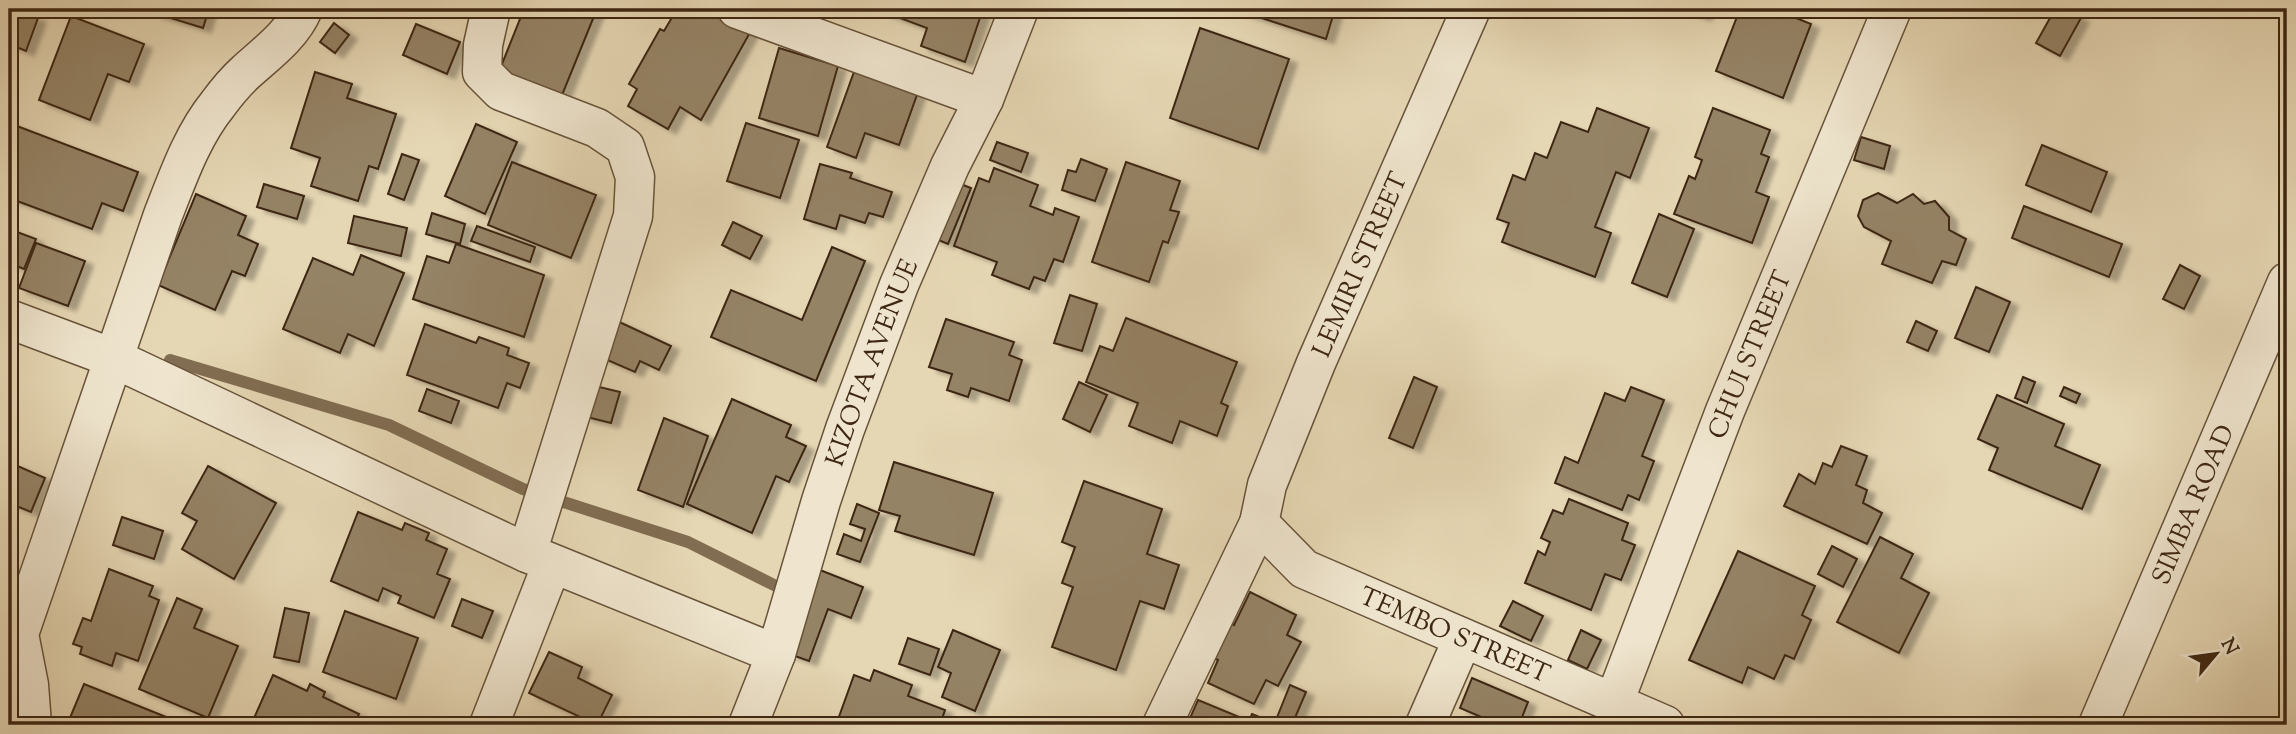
<svg xmlns="http://www.w3.org/2000/svg" width="2296" height="734" font-family="'Sorts Mill Goudy',serif">
	<defs>
		<filter id="shadow"><feDropShadow dx="8" dy="4.5" stdDeviation="2" flood-color="#0004"/></filter>
	</defs>
	<rect width="100%" height="100%" fill="#e6d7b4"/>
	<filter id="stains"><feTurbulence type="fractalNoise" baseFrequency=".00286" numOctaves="4"/><feColorMatrix values="0 0 0 0 .2 0 0 0 0 .09 0 0 0 0 .02 0 0 0 .5 -.17"/></filter>
	<radialGradient id="worn" r=".72"><stop offset=".6" stop-color="#630" stop-opacity="0"/><stop offset="1" stop-color="#630" stop-opacity=".3"/></radialGradient>
	<g fill="none" stroke-linecap="round" stroke-linejoin="round">
		<path stroke="#816d52" stroke-width="12" d="M170,360L389,425L523,489L688,542L776,586"/>
	</g>
	<g fill="#958366" stroke="#3e2712" stroke-width="2" filter="url(#shadow)">
		<path d="M9,9L38,18L26,51L9,44Z"/>
		<path d="M156,9H209L203,28L154,13Z"/>
		<path d="M524,9H597L558,105L496,79Z"/>
		<path d="M677,9H697L702,12L704,9H716L752,29L701,120L680,107L668,129L628,106L637,89L629,84L660,29L664,31Z"/>
		<path d="M876,9H983L965,62L921,46L927,28Z"/>
		<path d="M1234,9H1335L1326,39Z"/>
		<path d="M1684,9H1706L1703,16Z"/>
		<path d="M1740,9H1788L1786,14L1811,24L1783,98L1716,71Z"/>
		<path d="M2055,9H2063L2081,18L2060,56L2036,43Z"/>
		<path d="M71,16L144,44L129,82L108,74L90,120L39,100Z"/>
		<path d="M334,23L349,35L335,53L320,42Z"/>
		<path d="M416,24L460,42L447,74L403,55Z"/>
		<path d="M1200,28L1289,59L1258,149L1170,118Z"/>
		<path d="M779,48L838,66L818,136L759,118Z"/>
		<path d="M855,69L918,92L899,145L865,133L856,158L827,147Z"/>
		<path d="M315,72L352,84L347,98L396,114L378,169L369,166L358,201L311,186L320,158L291,148Z"/>
		<path d="M1597,108L1649,128L1630,178L1616,172L1595,227L1611,233L1595,277L1502,242L1509,223L1497,219L1513,175L1525,180L1535,153L1547,158L1561,122L1588,132Z"/>
		<path d="M1713,108L1770,130L1761,154L1769,157L1756,192L1769,197L1752,243L1674,214L1689,176L1695,179L1702,160L1695,157Z"/>
		<path d="M9,123L138,172L123,211L102,203L92,229L9,198Z"/>
		<path d="M746,123L799,140L780,198L727,181Z"/>
		<path d="M476,124L517,142L485,214L445,196Z"/>
		<path d="M1861,137L1890,146L1884,169L1854,160Z"/>
		<path d="M997,142L1028,153L1021,172L990,160Z"/>
		<path d="M2042,145L2107,172L2091,212L2026,185Z"/>
		<path d="M402,154L419,160L404,200L388,194Z"/>
		<path d="M1081,159L1107,169L1095,201L1062,190L1068,170L1076,172Z"/>
		<path d="M512,162L596,195L571,258L488,225Z"/>
		<path d="M1126,162L1180,181L1170,210L1179,212L1168,243L1163,241L1149,282L1092,262Z"/>
		<path d="M820,164L852,173L850,178L892,192L883,217L869,213L865,223L840,215L836,229L804,219Z"/>
		<path d="M994,168L1038,185L1030,206L1053,215L1055,208L1079,217L1063,262L1054,259L1045,281L1034,277L1029,289L992,275L997,262L954,246L979,178L989,182Z"/>
		<path d="M953,181L971,188L948,244L931,237Z"/>
		<path d="M264,184L304,196L297,219L257,207Z"/>
		<path d="M1878,193L1897,203L1913,194L1924,204L1935,201L1949,217V230L1966,239L1956,265L1942,261L1932,283L1882,264L1891,241L1864,227L1858,216L1863,200Z"/>
		<path d="M196,194L246,216L238,235L258,244L245,276L232,271L215,310L158,285Z"/>
		<path d="M2024,206L2122,244L2109,277L2012,238Z"/>
		<path d="M432,213L465,224L460,244L426,234Z"/>
		<path d="M1659,214L1694,229L1667,297L1632,283Z"/>
		<path d="M354,216L407,228L401,256L348,243Z"/>
		<path d="M733,222L762,236L750,259L722,245Z"/>
		<path d="M477,226L535,247L530,262L471,241Z"/>
		<path d="M9,229L36,239L24,269L9,263Z"/>
		<path d="M36,243L85,261L68,306L19,288Z"/>
		<path d="M456,244L544,275L524,337L413,299L427,256L449,263Z"/>
		<path d="M832,247L865,261L816,381L711,337L731,290L802,320Z"/>
		<path d="M361,255L404,273L374,346L348,334L340,353L283,329L313,258L353,275Z"/>
		<path d="M2180,265L2200,276L2184,309L2163,299Z"/>
		<path d="M1976,287L2010,302L1989,352L1955,338Z"/>
		<path d="M1070,295L1097,304L1082,351L1054,343Z"/>
		<path d="M1126,318L1237,362L1221,403L1228,406L1217,436L1180,421L1172,443L1129,426L1138,403L1086,382L1100,346L1113,351Z"/>
		<path d="M946,319L1014,342L1009,355L1022,360L1009,401L971,388L968,397L947,390L952,374L929,367Z"/>
		<path d="M615,320L671,346L659,370L640,361L635,372L598,356Z"/>
		<path d="M1916,321L1937,331L1928,351L1907,342Z"/>
		<path d="M425,324L476,343L479,337L509,348L507,355L529,363L520,388L507,383L498,408L407,375Z"/>
		<path d="M1414,377L1437,387L1413,448L1389,438Z"/>
		<path d="M2023,377L2035,382L2027,403L2015,398Z"/>
		<path d="M1079,382L1107,395L1090,432L1063,419Z"/>
		<path d="M591,385L620,392L611,423L583,416Z"/>
		<path d="M1631,387L1664,400L1642,456L1654,461L1639,500L1628,495L1622,510L1555,483L1565,457L1578,463L1605,393L1625,401Z"/>
		<path d="M2064,387L2080,394L2076,403L2060,396Z"/>
		<path d="M427,389L459,401L451,423L419,411Z"/>
		<path d="M1997,395L2064,424L2055,446L2100,465L2082,509L1989,470L1998,448L1978,439Z"/>
		<path d="M732,399L791,425L786,437L806,446L789,482L776,476L752,533L687,504Z"/>
		<path d="M664,418L708,436L683,507L638,490Z"/>
		<path d="M1841,446L1867,456L1856,485L1867,490L1863,503L1882,513L1867,544L1784,506L1799,474L1815,484L1823,463L1832,467Z"/>
		<path d="M894,462L993,493L974,555L895,531L900,516L879,510Z"/>
		<path d="M13,464L45,478L31,512L9,503V476Z"/>
		<path d="M208,466L276,503L234,579L182,549L197,521L182,513Z"/>
		<path d="M1084,481L1162,509L1147,554L1179,565L1164,609L1140,601L1116,670L1052,647L1073,587L1062,583L1075,547L1062,542Z"/>
		<path d="M1569,499L1628,523L1622,540L1635,545L1621,580L1605,574L1591,610L1525,583L1538,551L1545,555L1550,542L1541,538L1553,510L1563,514Z"/>
		<path d="M857,504L879,513L860,562L837,554L844,534L861,541L865,529L850,524Z"/>
		<path d="M358,512L402,530L405,523L429,533L426,540L447,549L437,574L450,579L434,618L398,603L401,596L383,588L378,601L331,581Z"/>
		<path d="M122,517L163,531L154,559L113,545Z"/>
		<path d="M1880,537L1913,554L1901,578L1929,593L1899,653L1837,622Z"/>
		<path d="M1832,546L1857,559L1843,587L1818,574Z"/>
		<path d="M1738,551L1815,586L1802,615L1811,620L1794,659L1785,655L1774,679L1748,667L1742,683L1689,660Z"/>
		<path d="M109,569L153,586L149,596L159,600L138,661L116,653L112,666L80,654L82,647L73,644L83,618L91,621Z"/>
		<path d="M820,570L863,587L851,618L828,609L809,661L789,654Z"/>
		<path d="M1250,592L1296,615L1287,635L1301,642L1278,686L1266,680L1254,704L1208,683L1218,660L1208,655L1225,620L1234,625Z"/>
		<path d="M177,598L202,609L194,628L238,646L208,718L139,689Z"/>
		<path d="M462,599L493,611L482,638L452,626Z"/>
		<path d="M1513,601L1543,616L1531,641L1500,626Z"/>
		<path d="M285,608L309,613L299,662L274,657Z"/>
		<path d="M345,611L418,638L396,699L323,672Z"/>
		<path d="M953,630L1000,650L975,711L942,697L951,673L938,667Z"/>
		<path d="M1581,630L1601,640L1587,669L1568,660Z"/>
		<path d="M908,638L939,649L930,675L899,664Z"/>
		<path d="M549,652L582,667L578,678L612,695L597,725L529,693Z"/>
		<path d="M874,670L912,685L908,696L945,710L940,725H836L854,675L870,681Z"/>
		<path d="M273,675L307,691L310,684L325,692L323,697L359,714L354,725H251Z"/>
		<path d="M1472,678L1528,702L1519,725H1500L1460,708Z"/>
		<path d="M84,684L186,725H67Z"/>
		<path d="M1290,685L1306,692L1292,725H1287L1276,720Z"/>
		<path d="M1198,700L1244,719L1241,725H1187Z"/>
		<path d="M1252,714L1279,725H1247Z"/>
	</g>
	<g fill="none" stroke-linecap="round" stroke-linejoin="round">
		<g stroke="#68533a" stroke-width="41">
			<g id="minor">
				<path d="M491,9L483,45L482,72L501,91L597,128L625,147L635,177L633,216L527,553"/>
				<path d="M737,9L984,99"/>
				<path d="M9,319L113,358L527,553L776,654"/>
				<path id="s1" d="M1259,523L1304,569L1665,725"/>
				<path id="s2" d="M1613,705L1725,411L1892,9"/>
				<path d="M32,725L29,685L19,634L163,215C178,177 192,136 218,104C226,93 236,81 246,72C267,53 292,35 303,9"/>
				<path d="M489,725L552,564"/>
				<path id="s3" d="M748,725L776,654L821,501L845,429L899,285L950,166L984,99L1019,9"/>
				<path id="s4" d="M1162,725L1259,523L1267,485L1316,363L1471,9"/>
				<path d="M1425,725L1463,638"/>
				<path id="s5" d="M2098,725L2287,282"/>
			</g>
		</g>
		<use href="#minor" stroke="#efe5ce" stroke-width="38"/>
	</g>
	<g text-anchor="middle" stroke-width="5" stroke-linejoin="round" paint-order="stroke">
		<g font-size="26" fill="#3e2712" stroke="#efe5ce">
			<text dy="9" stroke="none"><textPath href="#s4" startOffset="502">LEMIRI STREET</textPath></text>
			<text dy="9" stroke="none"><textPath href="#s2" startOffset="376">CHUI STREET</textPath></text>
			<text dy="9" stroke="none"><textPath href="#s3" startOffset="383">KIZOTA AVENUE</textPath></text>
			<text dy="9" stroke="none"><textPath href="#s5" startOffset="240">SIMBA ROAD</textPath></text>
			<text dy="9" stroke="none"><textPath href="#s1" startOffset="229">TEMBO STREET</textPath></text>
		</g>
	</g>
	<rect width="2296" height="734" fill="none" stroke="#e6d7b4" stroke-width="35"/>
	<rect x="10" y="10" width="2275" height="713" fill="none" stroke="#3e2712" stroke-width="3.5"/>
	<rect x="18" y="18" width="2261" height="699" fill="none" stroke="#3e2712" stroke-width="2"/>
	<g transform="translate(2216 654) rotate(61)" stroke="#efe5ce" stroke-width="5" paint-order="stroke">
	<path d="M0-5L12 26L0 18L-12 26Z" fill="#3e2712"/>
	<text y="-10" font-size="19" font-weight="bold" text-anchor="middle" fill="#3e2712">N</text>
	</g>
	<rect width="100%" height="100%" filter="url(#stains)"/>
	<rect width="100%" height="100%" fill="url(#worn)"/>
</svg>
